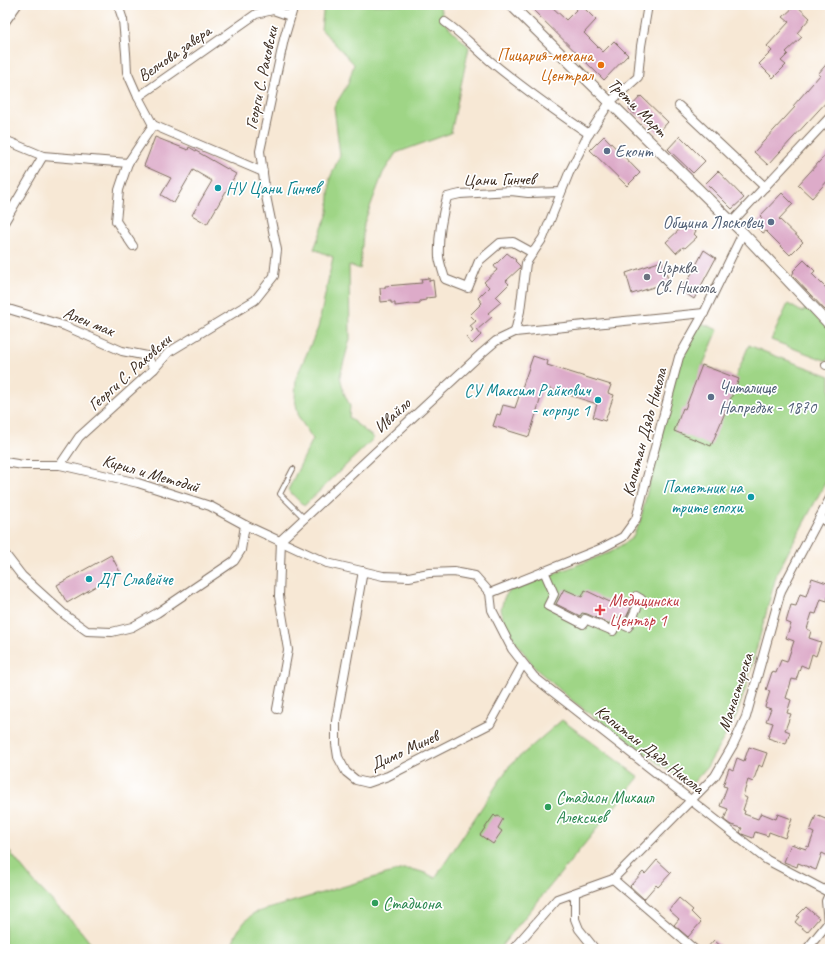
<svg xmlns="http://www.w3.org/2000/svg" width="835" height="954" font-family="Caveat,sans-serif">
	<rect width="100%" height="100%" fill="#fff"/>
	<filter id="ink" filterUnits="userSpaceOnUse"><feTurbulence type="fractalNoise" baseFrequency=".025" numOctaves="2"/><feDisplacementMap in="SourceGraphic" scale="8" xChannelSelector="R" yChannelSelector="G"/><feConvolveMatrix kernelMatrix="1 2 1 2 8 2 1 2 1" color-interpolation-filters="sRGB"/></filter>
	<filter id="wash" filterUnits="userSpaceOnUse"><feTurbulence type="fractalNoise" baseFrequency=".012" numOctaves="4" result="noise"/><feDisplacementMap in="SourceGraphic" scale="16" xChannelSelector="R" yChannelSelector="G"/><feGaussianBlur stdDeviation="0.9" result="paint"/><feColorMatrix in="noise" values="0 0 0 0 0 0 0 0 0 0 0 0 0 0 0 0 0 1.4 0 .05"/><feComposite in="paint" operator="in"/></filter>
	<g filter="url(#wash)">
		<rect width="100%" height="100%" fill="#f7e8d5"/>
		<g fill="#9fd586" stroke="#6d8052">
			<path d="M324,5H439L446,24L469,47L451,133L396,153L383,173L364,223L360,269L349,265L350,339L340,376L344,393L350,406L349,418L374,438L304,506L288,490L313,439L299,418L295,399L296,378L318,328L333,257L314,249L328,213L330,178L340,155L334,107L348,84L354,64L321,29Z"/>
			<path d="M788,304L802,312L807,308L830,331V355H829L827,361L771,340Z"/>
			<path d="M699,322L718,330L703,365L735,378L749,345L765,352L830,376V474L777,573L746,687L735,719L707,767L690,786L574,702L536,669L515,641L503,620L501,609L504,598L509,591L611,552L632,538L640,522L679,357Z"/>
			<path d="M562,720L639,777L499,949H231C234,934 242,923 254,913L403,869C415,869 425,872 435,878L510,765Z"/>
			<path d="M5,846L33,881L80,930L95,949H5Z"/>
		</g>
		<g id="blocks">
			<g fill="#ddabc9">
				<path d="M528,5H550L566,20L581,5L596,20L584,33L603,52L614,41L628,55L604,80Z"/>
				<path d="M796,5L810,18L797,33L802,37L786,52L788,54L781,61L786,65L773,78L759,64L772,51L767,46L789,22L783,17Z"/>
				<path d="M830,60V98L768,165L754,152L795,107L793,106L820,75L818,74Z"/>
				<path d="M641,96L668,122L658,133L638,115L637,116L629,109Z"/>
				<path d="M604,136L640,173L627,186L590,150Z"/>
				<path d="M680,136L705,161L693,173L668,149Z"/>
				<path d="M155,137L188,150L189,147L236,174L207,224L192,215L212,181L193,170L174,203L161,195L171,178L144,166Z"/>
				<path d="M830,150V178L812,198L798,185Z"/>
				<path d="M718,171L744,198L732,209L706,183Z"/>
				<path d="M782,193L793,204L779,219L803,242L790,255L766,231L763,233L755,225L762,218L760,216Z"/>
				<path d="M689,223L696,231L694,234L697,237L685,248L683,247L676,253L666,242L680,229L682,230Z"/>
				<path d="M704,250L716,258L694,299L679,289L683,283L686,284Z"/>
				<path d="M507,253L516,260L515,261L520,266V268L506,281L509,284L496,297L501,302L488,313L492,317L477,330L481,335L472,344L466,337L473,330L470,326L476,321L470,315L482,303L478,298L489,287L484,282L497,270L494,266Z"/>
				<path d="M804,260L815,271L812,274L830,292V305L825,310L792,275L794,272L793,271Z"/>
				<path d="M662,261L669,282L632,294L626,273Z"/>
				<path d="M429,278V281L433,280L435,297L426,298V300L420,301V303L395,306V303H391V301L381,302L380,288H385V286L422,283L421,279Z"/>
				<path d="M533,356L548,361L547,365L611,385L608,393L614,395L605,421L593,417L597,404L544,387L529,437L493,426L497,414L500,415L503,405L515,408Z"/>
				<path d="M702,365L739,379L711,446L674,431L683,408L685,409Z"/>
				<path d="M111,555L120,572L67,603L57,585Z"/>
				<path d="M812,578L830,584V591L827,601L821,599L816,614L812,613L807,629L811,631L809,638L821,642L816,656L812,654L808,668L801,665L796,680L792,679L786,698L791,700L787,713L791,714L785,730L790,732L786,744L768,738L773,723L766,721L771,709L765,707L770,691L766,690L772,672L776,673L781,660L787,662L794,641L786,638L791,624L786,622L791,605L796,606L800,594L806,596Z"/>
				<path d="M564,589L582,597L585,590L612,603L615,597L632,605L625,620L614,616L610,624L587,614L582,613L580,616L556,604Z"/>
				<path d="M749,747L767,753L762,767L759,765L753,782L748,780L743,796L747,798L743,810L745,811L744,814L758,819L761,813L776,819L778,814L792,819L785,838L769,832L768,836L755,832L753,838L742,834L740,832L742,828L731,825L724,820L728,809L720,806L727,787L723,786L729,768L733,770L737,758L744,761Z"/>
				<path d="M494,815L496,817L498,816L503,819L498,828L502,831L493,844L480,835Z"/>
				<path d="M816,815L830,821V852L828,856L822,853L816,870L798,863L797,867L784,862L791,844L806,849L807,846L809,847L814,833L810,831Z"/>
				<path d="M657,860L671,873L658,887L656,885L644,899L630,886L643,872L645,874Z"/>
				<path d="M679,898L693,910L691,912L701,922L688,937L674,925L679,919L669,910Z"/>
				<path d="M806,907L819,918L807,932L795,922L799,917L797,916Z"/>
				<path d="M714,940L724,949H706Z"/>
			</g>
		</g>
	</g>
	<g filter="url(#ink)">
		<use href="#blocks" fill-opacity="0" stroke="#7d6c5e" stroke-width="1"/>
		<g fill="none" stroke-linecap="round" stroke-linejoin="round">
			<g stroke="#7d6c5e" stroke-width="6">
				<path id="service" d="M293,469L280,494L304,518"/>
			</g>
			<g stroke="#7d6c5e" stroke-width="10">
				<g id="minor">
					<path d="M118,5L123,20L126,53L127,72L138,97L256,14L273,10L290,16"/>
					<path d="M5,22L17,5"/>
					<path d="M445,22C461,33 474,47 489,60C520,86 555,111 589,134"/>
					<path d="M138,97L153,125"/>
					<path d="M679,106L765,187"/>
					<path d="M5,140L43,156L128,163L153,125L263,172"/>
					<path d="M128,163L119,190L116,221L133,246"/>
					<path d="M5,221L43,156"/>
					<path d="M732,222L830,117"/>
					<path d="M533,253L513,242L500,243L479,261L468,288L445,279C443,272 440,264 439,257C438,238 442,216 447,197L460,194L511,191L528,193L561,192"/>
					<path d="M5,308L65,326L122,351L147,356L154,369"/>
					<path d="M515,332L520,311L526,263L543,238L569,173L587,137L610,102L638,77L641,46L648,5"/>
					<path d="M826,365L830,366"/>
					<path d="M5,462L23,465H60L138,483L210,506L245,525L327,563L383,576L409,577L429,573L454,572L475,576L490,593L492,610L512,649L534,677L767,860L830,893"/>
					<path d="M60,465L79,437L154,369L169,352L255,300L274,276L277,250L266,196L260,151L284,39L294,5"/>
					<path d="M820,517L830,525"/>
					<path d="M5,554L22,576L65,615L87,631L112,632L132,627L157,613L234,561L241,550L245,525"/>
					<path d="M363,571L336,721V744L338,757L346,772L356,780L368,783L388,776L490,724L523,664"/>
					<path d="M544,571L554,594L548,606L583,624L585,619L613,631L617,622L628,627L641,599L636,596"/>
					<path d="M490,593L600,549L623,537L636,519L679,357L704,313L743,233"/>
					<path d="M277,709L288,650L279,596L281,540L482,353L496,341L515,332L704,313"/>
					<path d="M613,879L694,949"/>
					<path d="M575,893V919L579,929L595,949"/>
					<path d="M513,949L557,899L613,879L715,776L733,745L746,717L781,591L830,498"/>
					<path d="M807,949L828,923L826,901L830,892"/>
				</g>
			</g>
			<g stroke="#7d6c5e" stroke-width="12">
				<path id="tertiary" d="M511,5L743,233L830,325"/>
			</g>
			<use href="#service" stroke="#fff" stroke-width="4"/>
			<use href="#minor" stroke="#fff" stroke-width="8"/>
			<use href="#tertiary" stroke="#fff" stroke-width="10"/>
		</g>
	</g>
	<circle fill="#e8710a" stroke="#fff" stroke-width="1.5" cx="601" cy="65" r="4"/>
	<g fill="#5c6f8a" stroke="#fff" stroke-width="1.5">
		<circle cx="607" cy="151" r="4"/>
		<circle cx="771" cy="222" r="4"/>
		<circle cx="711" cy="397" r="4"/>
	</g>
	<g fill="#0f9aa8" stroke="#fff" stroke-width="1.5">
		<circle cx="218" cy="188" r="4"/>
		<circle cx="598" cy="400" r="4"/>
		<circle cx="751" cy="497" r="4"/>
		<circle cx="89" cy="579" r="4"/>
	</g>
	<circle fill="#6b7280" stroke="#fff" stroke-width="1.5" cx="647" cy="277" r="4"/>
	<path fill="#e0444e" stroke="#fff" stroke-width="1.5" d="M598 604h4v4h4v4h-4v4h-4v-4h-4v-4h4z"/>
	<g fill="#2e9e5b" stroke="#fff" stroke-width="1.5">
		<circle cx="548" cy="807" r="4"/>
		<circle cx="375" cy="903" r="4"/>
	</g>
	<g text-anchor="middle" stroke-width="3.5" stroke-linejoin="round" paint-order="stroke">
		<g font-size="17" fill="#3b2a1e" stroke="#fff">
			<text transform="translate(174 53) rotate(-35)" y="6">Велчова завера</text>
			<text transform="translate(261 78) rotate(-78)" y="6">Георги С. Раковски</text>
			<text transform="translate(638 107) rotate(45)" y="6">Трети Март</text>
			<text transform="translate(499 179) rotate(-1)" y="6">Цани Гинчев</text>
			<text transform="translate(89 321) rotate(22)" y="6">Ален мак</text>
			<text transform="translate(129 372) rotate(-42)" y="6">Георги С. Раковски</text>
			<text transform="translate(392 415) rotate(-43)" y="6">Ивайло</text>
			<text transform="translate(644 432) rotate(-75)" y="6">Капитан Дядо Никола</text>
			<text transform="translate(151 473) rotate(16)" y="6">Кирил и Методий</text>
			<text transform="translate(735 692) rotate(-72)" y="6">Манастирска</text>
			<text transform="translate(650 749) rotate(38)" y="6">Капитан Дядо Никола</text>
			<text transform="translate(404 750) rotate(-25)" y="6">Димо Минев</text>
		</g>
		<g font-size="17" fill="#c56008" stroke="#fff" text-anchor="end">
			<text x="593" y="61">Пицария-механа<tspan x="593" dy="20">Централ</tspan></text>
		</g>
		<g font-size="17" fill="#4e5e75" stroke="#fff" text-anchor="start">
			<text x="615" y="157">Еконт</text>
			<text x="763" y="228" text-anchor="end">Община Лясковец</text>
			<text x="719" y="393">Читалище<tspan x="719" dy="20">Напредък - 1870</tspan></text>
		</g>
		<g font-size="17" fill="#0d838f" stroke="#fff" text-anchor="start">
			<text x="226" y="194">НУ Цани Гинчев</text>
			<text x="590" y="396" text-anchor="end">СУ Максим Райкович<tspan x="590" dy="20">- корпус 1</tspan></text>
			<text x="743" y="493" text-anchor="end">Паметник на<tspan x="743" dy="20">трите епохи</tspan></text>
			<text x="97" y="585">ДГ Славейче</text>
		</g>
		<g font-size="17" fill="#5b616d" stroke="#fff" text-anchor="start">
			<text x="655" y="273">Църква<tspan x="655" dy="20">Св. Никола</tspan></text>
		</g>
		<g font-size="17" fill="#be3a42" stroke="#fff" text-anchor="start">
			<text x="609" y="606">Медицински<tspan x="609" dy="20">Център 1</tspan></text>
		</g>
		<g font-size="17" fill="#27864d" stroke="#fff" text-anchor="start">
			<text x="556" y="803">Стадион Михаил<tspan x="556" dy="20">Алексиев</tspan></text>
			<text x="383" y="909">Стадиона</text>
		</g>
	</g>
	<rect width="835" height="954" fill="none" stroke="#fff" stroke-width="20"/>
</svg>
